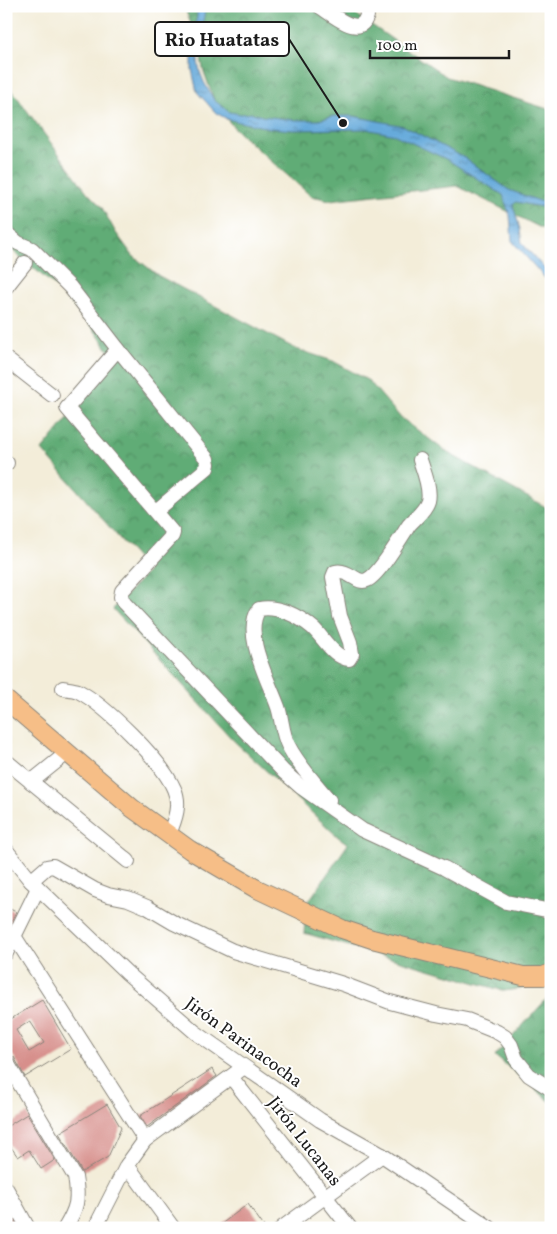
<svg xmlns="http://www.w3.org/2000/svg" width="557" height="1234" font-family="Vollkorn,serif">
	<defs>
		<pattern id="forest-crowns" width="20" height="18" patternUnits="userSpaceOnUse" patternTransform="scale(1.25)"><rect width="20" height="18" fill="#60ac76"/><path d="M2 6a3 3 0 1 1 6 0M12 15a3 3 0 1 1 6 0" fill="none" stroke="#4e8b60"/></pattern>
		<pattern id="water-ripples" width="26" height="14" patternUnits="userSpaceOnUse" patternTransform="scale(1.25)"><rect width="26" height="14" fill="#66aadb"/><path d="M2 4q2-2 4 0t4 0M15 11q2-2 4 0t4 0" fill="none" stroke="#538ab1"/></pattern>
	</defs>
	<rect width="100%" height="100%" fill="#fff"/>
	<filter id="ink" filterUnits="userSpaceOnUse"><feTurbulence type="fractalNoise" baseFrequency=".02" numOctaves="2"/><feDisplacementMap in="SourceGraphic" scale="10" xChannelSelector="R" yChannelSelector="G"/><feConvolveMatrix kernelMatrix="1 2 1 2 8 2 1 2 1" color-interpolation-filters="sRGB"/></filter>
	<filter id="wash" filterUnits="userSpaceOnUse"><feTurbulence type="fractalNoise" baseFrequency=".0096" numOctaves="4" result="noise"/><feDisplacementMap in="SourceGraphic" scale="20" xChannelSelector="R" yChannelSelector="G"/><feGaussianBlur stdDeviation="1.12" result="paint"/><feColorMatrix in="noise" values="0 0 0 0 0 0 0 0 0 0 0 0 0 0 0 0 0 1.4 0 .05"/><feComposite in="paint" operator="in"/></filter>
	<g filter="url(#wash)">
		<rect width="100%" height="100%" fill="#f3edd9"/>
		<g fill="url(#forest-crowns)" stroke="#3e6449">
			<path d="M184,6H344L447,77L551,110V233L457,186L330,200L311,196L238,132L217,108L204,72L196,37Z"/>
			<path d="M6,82L87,192L101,206L116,233L133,256L159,276L296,349L333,361L369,381L400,417L448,453L551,510V981L546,985L504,991L304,933L306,905L348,844L337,836L233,740L113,609L148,571L42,450L115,360L95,331L62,292L6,245Z"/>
			<path d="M551,994V1102L495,1056Z"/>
		</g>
		<path fill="url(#water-ripples)" stroke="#41637c" d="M197,6H206L200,36L198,61L200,72L204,82L214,100L229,112L241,114L253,113L262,116L297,120H318L334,116H353L404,126L463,157L509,190L551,205V215L546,208L516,202L513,205L520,229L522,243L551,276V285L512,241L510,216L503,195L448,160L395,135L366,129L293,130L269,128L239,122L227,119L216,113L197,92L192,70V35L197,17Z"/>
		<g id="blocks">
			<g fill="#d78f8b" fill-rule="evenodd">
				<path d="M6,907L16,912L6,932Z"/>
				<path d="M42,1000L71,1049L25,1077L14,1057L6,1052V1022ZM30,1021L44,1043L29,1052L16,1030Z"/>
				<path d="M212,1069L217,1076L147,1127L140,1116Z"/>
				<path d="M107,1104L121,1128L108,1157L82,1172L59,1133Z"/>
				<path d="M27,1114L55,1160L41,1169L29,1150L18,1157L6,1140V1127Z"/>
				<path d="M248,1204L265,1228H216Z"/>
				<path d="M6,1207L18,1228H6Z"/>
			</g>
		</g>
	</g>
	<g filter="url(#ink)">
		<use href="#blocks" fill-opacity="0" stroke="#88847a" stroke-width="1"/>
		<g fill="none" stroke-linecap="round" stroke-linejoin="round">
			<g stroke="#88847a" stroke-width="16">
				<g id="minor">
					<path d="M319,6C329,12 353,33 363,23C365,21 366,18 367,16L366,6"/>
					<path d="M6,233L18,243L32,249L70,287L118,349L207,459L208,464L207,468L156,511"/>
					<path d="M6,287L25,263"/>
					<path d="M118,349L67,408L173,533L172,536L122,591L121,597L124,603L284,772L301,787L362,830L444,868L506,902L551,911"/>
					<path d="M6,359L52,395"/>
					<path d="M6,462L7,463"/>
					<path d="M63,688C67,689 73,689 78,691C105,705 162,761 174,789C181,804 175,820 169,834"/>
					<path d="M6,761L128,861"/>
					<path d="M31,782L67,753"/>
					<path d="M329,800C315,783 298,765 288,745C282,733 282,719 278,707C269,681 242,634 259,609C277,605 299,616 313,628C323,637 334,658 349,659L352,654L350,642L340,616L333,577L335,572C350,569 357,585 367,580C379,575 401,537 409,525C415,518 425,511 428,501C431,489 424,472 420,460"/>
					<path d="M6,850L31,881L127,973L195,1032L320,1120L382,1155L490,1228"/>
					<path d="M31,881L47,867L53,866L95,890L108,895L128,899L147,907L174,923L233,951L343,984L390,1002L436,1014L467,1020L497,1032L505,1037L511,1045L516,1059L529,1075L551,1089"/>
					<path d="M14,936L145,1140"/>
					<path d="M6,953L38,888"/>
					<path d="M6,1061L75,1177C79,1200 77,1208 65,1228"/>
					<path d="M231,1077L350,1228"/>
					<path d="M127,1165L173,1228"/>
					<path d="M6,1188L28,1228"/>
					<path d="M95,1228L127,1165L145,1140L244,1067"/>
					<path d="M282,1228L382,1155"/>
				</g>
			</g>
			<g stroke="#88847a" stroke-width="20">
				<path id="major" d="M6,700L132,808L190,850L255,888L342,929L372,939L523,976H543L551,973"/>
			</g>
			<use href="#minor" stroke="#fff" stroke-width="14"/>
			<use href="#major" stroke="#f6be87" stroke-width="18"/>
		</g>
	</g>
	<g text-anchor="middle" stroke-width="4" stroke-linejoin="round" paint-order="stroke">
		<g font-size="18" fill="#1c1c1c" stroke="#fff">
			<text transform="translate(244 1042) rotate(36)" y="6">Jirón Parinacocha</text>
			<text transform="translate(305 1141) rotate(52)" y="6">Jirón Lucanas</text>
		</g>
	</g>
	<path fill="none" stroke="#1c1c1c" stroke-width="2" d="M343 123L289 39"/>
	<circle fill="#1c1c1c" stroke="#fff" stroke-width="2" cx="343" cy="123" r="5"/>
	<rect fill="#fff" stroke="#1c1c1c" stroke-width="2" x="155" y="22" width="134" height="34" rx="5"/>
	<g font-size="19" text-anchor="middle" font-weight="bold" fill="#1c1c1c">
		<text x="222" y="46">Rio Huatatas</text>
	</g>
	<rect width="557" height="1234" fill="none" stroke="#fff" stroke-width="25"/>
	<path d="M370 50v8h139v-8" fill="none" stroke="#1c1c1c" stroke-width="2.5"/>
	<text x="377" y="50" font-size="15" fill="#1c1c1c" stroke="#ffffff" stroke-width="4" paint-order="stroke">100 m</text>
</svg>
